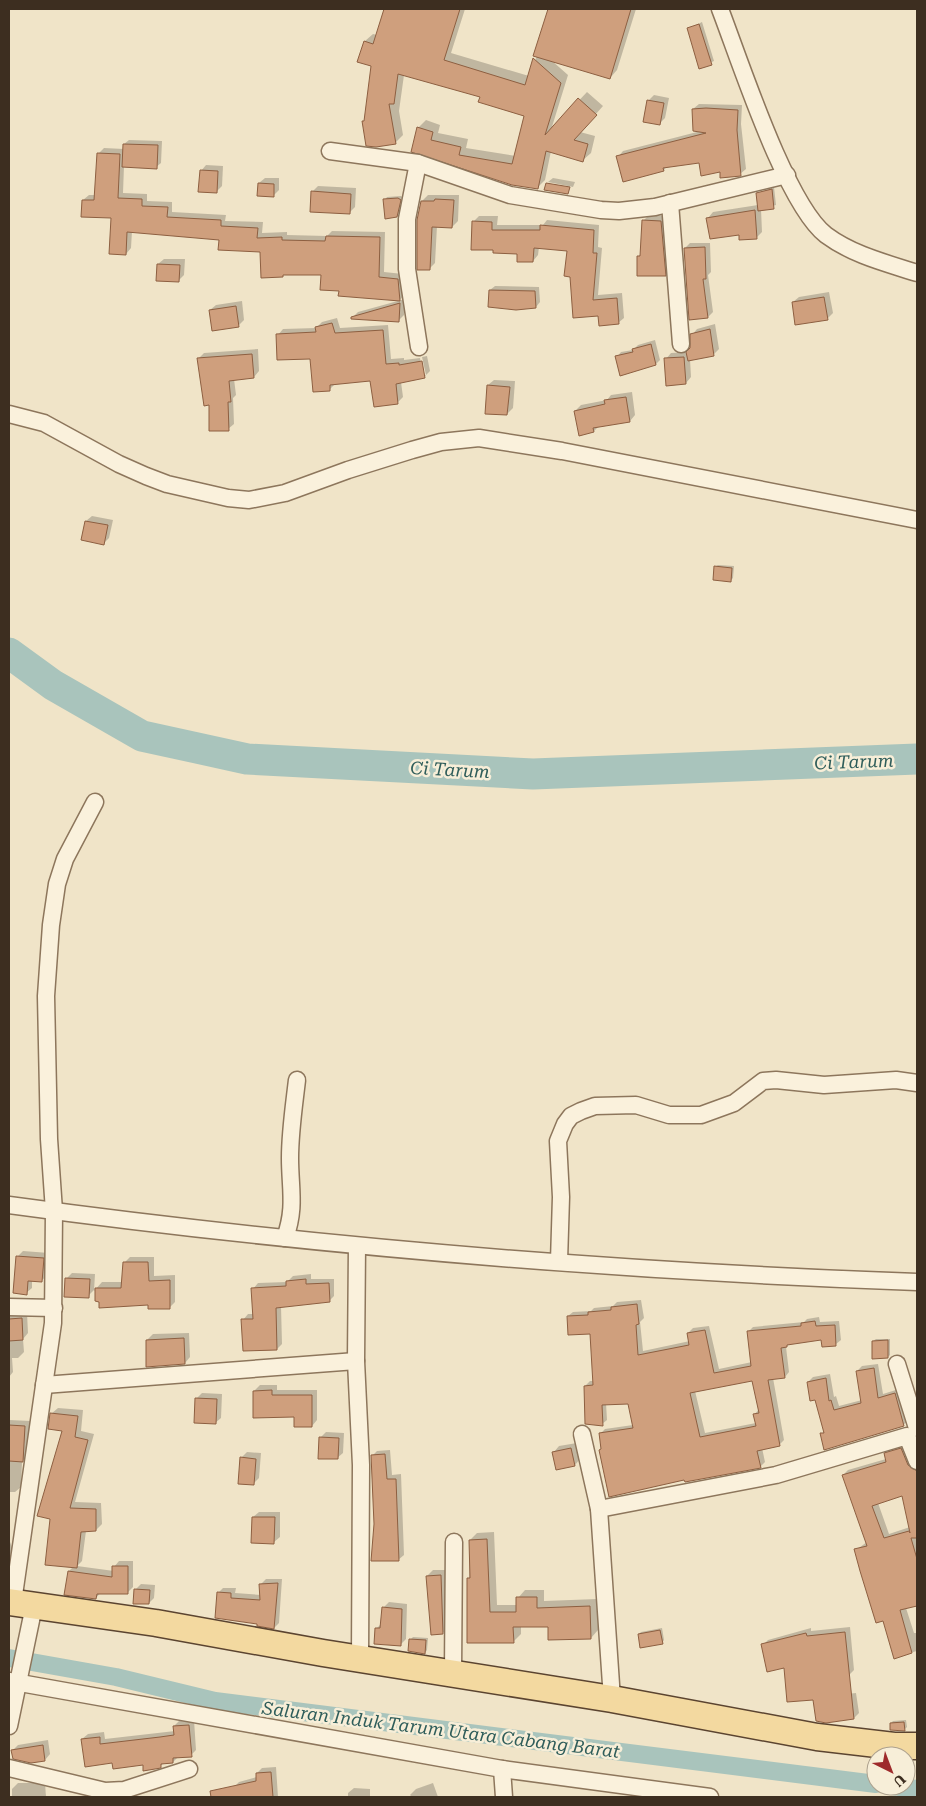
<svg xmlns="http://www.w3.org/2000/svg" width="926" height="1806" font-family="'Roboto Serif',serif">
	<rect width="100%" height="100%" fill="#f0e4c8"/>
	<g fill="#0003" fill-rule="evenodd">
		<path d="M386,9H465L451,53L529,76L537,56L535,55L549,9H636L617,70L610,78L551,60L568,75L551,130L587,92L603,106L580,132L595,136L591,153L583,160L551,151L545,180L537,188L413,151L418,128L426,120L440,125L438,133L468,139L466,148L516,156L526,115L481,96L404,75L399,111L403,135L395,143L366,119L373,65L365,41L373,34L377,35Z"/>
		<path d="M702,22L714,61L700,67L688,29Z"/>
		<path d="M654,95L669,98L665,118L659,124L648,101Z"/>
		<path d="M699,104L742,105L741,124L746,169L740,174L721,170L700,161L667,166L664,170L618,157L623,151L701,131L693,109Z"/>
		<path d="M129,140L162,141L161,163L156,167L124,166L123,193L147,194V201L172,202V212L226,215L225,221L263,222L262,233L287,232V235L327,236L332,231L385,232L384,272L403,274L405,294L400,300L340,290L322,274H285L282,276L261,251L221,239L132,231L131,248L126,254L112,217L83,200L89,195H95L98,154L104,148L124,149V144Z"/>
		<path d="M206,165L223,166L222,186L216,192L201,171Z"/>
		<path d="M265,178H279V190L273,196L259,183Z"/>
		<path d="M553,178L575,182L573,187L548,182Z"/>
		<path d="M318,186L356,188L355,207L349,213L312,192Z"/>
		<path d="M774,187L776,205L761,209L762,232L756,238L740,234L708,218L713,212L758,205L757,193Z"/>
		<path d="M428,195H459L458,221L452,227L437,226L435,263L429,269L422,201Z"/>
		<path d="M401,196L402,197L399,213L397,216L385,200L387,197Z"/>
		<path d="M649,215L667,216L671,269L665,274L638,257L641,254L643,221Z"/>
		<path d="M479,216H498L497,225H543L547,220L599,225L598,247L602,248L598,295L622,293L624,318L618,323L599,315L568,250L539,247L538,255L533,261L519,253L495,249L473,222Z"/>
		<path d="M690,243H710L711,272L708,275L713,312L708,317L685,248Z"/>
		<path d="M164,259H185L184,275L178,281L158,264Z"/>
		<path d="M495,286L539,287L540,302L536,307L490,290Z"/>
		<path d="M829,292L833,313L827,319L793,302L799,297Z"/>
		<path d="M405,299L404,315L398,321L352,318L358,312Z"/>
		<path d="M242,301L244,320L239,325L210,310L216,305Z"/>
		<path d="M337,318L340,328L388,325L391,359L404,358V360L420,358L423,375H426L422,357L427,356L430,371L424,377L401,382L403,397L397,403L371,380L335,384L330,389L311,358L278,335L283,329L316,328L322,322Z"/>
		<path d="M715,324L719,349L713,355L690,359L691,377L686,383L666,359L671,353L688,352L691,348L692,335L697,329Z"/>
		<path d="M655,340L660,360L656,364L617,357L621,352L633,350L638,345Z"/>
		<path d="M258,349L259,371L254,377L234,379L236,395L233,398L234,424L228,429L210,404L198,359L204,353Z"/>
		<path d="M494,380L515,381L513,408L507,414L488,385Z"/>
		<path d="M632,392L635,415L630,421L599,426L594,431L575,411L581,405L607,400L611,395Z"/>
		<path d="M92,516L113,520L109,538L104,543L86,521Z"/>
		<path d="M718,565L734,566L733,578L730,581L715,567Z"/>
		<path d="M23,1251L49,1253L48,1275L42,1280H32V1288L26,1293L17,1257Z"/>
		<path d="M130,1257H154V1276L175,1275V1302L170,1307L96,1288L88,1296L66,1279L72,1273L95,1274L94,1291L102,1282H124V1263Z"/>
		<path d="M311,1274V1279H334V1296L329,1301L281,1306L282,1344L277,1349L243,1320L248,1314H254L253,1289L258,1283L287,1282L293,1276Z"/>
		<path d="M641,1300L644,1318L640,1322L643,1351L690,1341L688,1333L693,1328L709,1326L719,1369L752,1362L748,1332L753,1327L804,1322L807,1319L819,1317L820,1322L839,1321L841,1340L836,1344L822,1339L789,1343L786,1347L789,1372L785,1377L773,1378L784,1440L779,1445L762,1448L765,1462L760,1467L685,1478L602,1448L600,1434L605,1429L633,1425L629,1403H606L607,1420L602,1424L585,1386L590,1381H594L591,1332L568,1316L573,1312L591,1311L594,1308L613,1306L617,1302ZM753,1380L759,1409L755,1414L756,1423L705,1433L695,1391Z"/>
		<path d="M27,1313L28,1333L23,1339L24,1352L18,1358H12L13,1372L9,1377V1315Z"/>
		<path d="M189,1333L190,1357L185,1363L147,1340L153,1334Z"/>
		<path d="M876,1339H890V1355L888,1357L873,1341Z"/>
		<path d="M878,1364L883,1394L899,1389L908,1421L903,1425L822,1434L825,1431L816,1398L808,1382L813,1377L830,1374L834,1397L836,1396L839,1406L862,1400L857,1371L862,1366Z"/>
		<path d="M260,1385H277V1390H317V1420L312,1426L254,1391Z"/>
		<path d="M202,1393L222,1394L221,1418L215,1423L196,1399Z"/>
		<path d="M58,1408L83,1410L81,1431L94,1434L75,1502L101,1503L102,1524L96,1530L86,1531L82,1561L77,1566L114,1571V1567L119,1561H133V1587L127,1593L101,1592L96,1598L69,1571L74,1566L63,1430L51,1414Z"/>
		<path d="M9,1420L31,1421L28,1455L22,1462L21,1487L15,1492H9Z"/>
		<path d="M326,1432L344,1433L343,1453L337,1458L320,1438Z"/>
		<path d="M577,1443L580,1459L575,1465L554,1452L559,1446Z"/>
		<path d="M906,1444L917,1464V1605L906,1608L914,1633H917V1651L894,1657L884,1619L856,1550L867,1542L843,1475L848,1470L886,1459L885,1454L890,1448ZM903,1494L910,1527L889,1534L878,1503Z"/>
		<path d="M390,1450L392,1475L401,1474L404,1555L398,1560L375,1524L372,1456L377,1451Z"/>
		<path d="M247,1452L261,1453L259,1478L253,1484L241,1458Z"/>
		<path d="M259,1512H280V1537L274,1542L253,1517Z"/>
		<path d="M494,1532L497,1605H518V1598L525,1590H544V1601L597,1599L598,1630L591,1638L549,1626H521V1634L513,1642H468L470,1540L477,1533Z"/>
		<path d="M9,1539L15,1556L9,1562Z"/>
		<path d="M433,1570H446L448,1627L443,1633L427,1576Z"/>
		<path d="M266,1579H282L279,1623L274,1628L258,1623L218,1593L223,1588H236L235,1593L261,1595V1584Z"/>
		<path d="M141,1584L155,1585L154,1598L149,1603L135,1590Z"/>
		<path d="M389,1602L407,1604L406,1639L401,1644L376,1629L382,1623L383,1608Z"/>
		<path d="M850,1627L854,1670L849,1675L847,1694L856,1693L859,1713L854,1718L814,1698L763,1645L768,1640L811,1628V1631Z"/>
		<path d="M662,1628L664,1640L662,1643L639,1634L641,1632Z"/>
		<path d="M413,1637L428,1638L427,1650L425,1653L410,1640Z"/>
		<path d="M194,1720L196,1750L191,1755L178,1757L173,1762L164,1763L160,1766L113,1762L82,1739L88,1734L104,1732L105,1739L175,1731L174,1726L179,1721Z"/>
		<path d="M906,1720L907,1727L904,1730L891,1723L893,1721Z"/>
		<path d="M48,1740L50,1754L45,1760L13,1750L18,1745Z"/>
		<path d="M276,1767L278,1797H236L234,1787L239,1782L257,1777V1773L262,1768Z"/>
		<path d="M18,1783H45L46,1797H12V1789Z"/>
		<path d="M433,1783L438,1797H412L410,1795L416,1789Z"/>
		<path d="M354,1788L370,1789V1797H348V1793Z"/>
	</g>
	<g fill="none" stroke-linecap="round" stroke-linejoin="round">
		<g stroke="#a9c4bc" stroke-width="18">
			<path d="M9,1658L116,1677L215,1701L876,1784"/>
			<path d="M892,1786L917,1789"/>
		</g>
		<path stroke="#a9c4bc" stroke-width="31" d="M9,653L53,685L142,736L247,759L533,774L917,759"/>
	</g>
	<g fill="#cf9f7d" stroke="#8d5f41" fill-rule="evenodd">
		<path d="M384,9H460L444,60L525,85L533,58L561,83L545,135L578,98L597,115L574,140L588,144L583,162L546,151L538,189L512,185L411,152L417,127L433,132L431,140L461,147L459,155L512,164L524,116L478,102L480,97L398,74L394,104H389L396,144L376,147L366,146L362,121H364L371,66L357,62L364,41L373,44Z"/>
		<path d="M548,9H631L610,79L533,56Z"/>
		<path d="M699,24L712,65L699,69L687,28Z"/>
		<path d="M647,100L664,103L660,125L643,122Z"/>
		<path d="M706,108L738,110L737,130L741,176L720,178V172L701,176L699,163L663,168L664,171L623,182L616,156L706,133L693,131L692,109Z"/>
		<path d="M123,144L158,145L157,169L122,167Z"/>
		<path d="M97,153L120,154L118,198L142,199V206L168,207L167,217L221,220V226L258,228L257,238L282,237V240L325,241L326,236L380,237L379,277L398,279L400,301L338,296L339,291L320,290L321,275H283V277L261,278L260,252L218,250L219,240L127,232L126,255L109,254L111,218L81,217L82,200H94Z"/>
		<path d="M200,170L218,171L217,193L198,192Z"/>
		<path d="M258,183L274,184V197L257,196Z"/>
		<path d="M546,183L570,187L568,194L544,190Z"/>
		<path d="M772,189L774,209L758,211L756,193Z"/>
		<path d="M311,191L351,194L350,214L310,212Z"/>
		<path d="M398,198L401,200L397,217L385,219L383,199Z"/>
		<path d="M435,199L454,200L452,228L432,227L430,270H417V220L421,201H434Z"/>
		<path d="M755,210L757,239L739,240V235L710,239L706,218Z"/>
		<path d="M642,220L661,221L666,276H637V256H640Z"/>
		<path d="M472,221L492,222V230H540V225L594,230L593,253H597L593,300L617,298L619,324L599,326L598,316L573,318L570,277L564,276L567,251L534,248L533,262H517V254L493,253V250H471Z"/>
		<path d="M705,247L706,279H703L708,318L689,320L684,248Z"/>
		<path d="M157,264L180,265L179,282L156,281Z"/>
		<path d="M489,290L535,291L536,308L516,310L488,307Z"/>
		<path d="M824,297L828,320L795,325L792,302Z"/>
		<path d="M400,303L399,322L351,319V317Z"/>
		<path d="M236,306L239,327L212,331L209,310Z"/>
		<path d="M332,323L335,333L383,330L386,364L399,363V365L422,361L425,378L396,384L398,404L374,407L370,381L330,385V391L313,392L310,359L277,360L276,334L316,332L315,327Z"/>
		<path d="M710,329L714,356L688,361L686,352L690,348V334Z"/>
		<path d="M651,344L656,365L620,376L615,356L633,352L632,349Z"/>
		<path d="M252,354L254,378L229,381L231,402H228L229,431H209V405L204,406L197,358Z"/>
		<path d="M684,357L686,384L666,386L664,358Z"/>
		<path d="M487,385L510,387L507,415L485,414Z"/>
		<path d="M626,397L630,422L593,428L594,432L579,436L574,411L605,404L604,400Z"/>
		<path d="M85,521L108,525L104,545L81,540Z"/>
		<path d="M714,566L732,568L731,582L713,580Z"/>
		<path d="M16,1256L44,1258L42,1282L28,1281L27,1295L13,1293Z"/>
		<path d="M123,1262H148L149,1281L170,1280V1309H148V1305L99,1308V1302L95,1301V1288H121Z"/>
		<path d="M65,1278L90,1279L89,1298L64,1297Z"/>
		<path d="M306,1279V1284L329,1283L330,1302L276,1308L277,1350L243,1351L241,1319H253L251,1288L286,1286V1281Z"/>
		<path d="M637,1304L639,1324L636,1325L638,1355L689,1345L687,1333L705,1330L714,1373L751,1366L747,1331L801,1326V1323L815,1321L816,1326L835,1325L836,1346L822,1347L821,1340L787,1345V1347L781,1348L785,1378L768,1380L780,1446L757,1451L761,1468L685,1482L684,1480L609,1497L599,1450L601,1449L599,1433L633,1428L628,1404L602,1405L603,1426L585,1424L584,1386L593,1385L590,1334L568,1335L567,1316L588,1315V1312L611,1310V1307ZM752,1381L759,1413L753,1414L756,1426L700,1437L690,1393Z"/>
		<path d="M22,1318L23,1340L9,1341V1319Z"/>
		<path d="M184,1338L185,1364L146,1367V1340Z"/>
		<path d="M888,1340V1358L872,1359V1341Z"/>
		<path d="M874,1368L878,1398L895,1393L904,1426L824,1450L820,1433H824L815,1400L810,1401L807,1382L826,1378L829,1401L831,1400L834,1410L861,1403L856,1371Z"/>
		<path d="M272,1390V1395H312V1427H294V1417L253,1418V1391Z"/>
		<path d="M195,1398L217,1399L216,1424L194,1423Z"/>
		<path d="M50,1413L78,1416L75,1437L88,1440L70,1508L96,1509V1531L81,1532L77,1568L45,1565L50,1519L37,1516L62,1431L48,1429Z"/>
		<path d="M9,1425L25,1426L23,1462L9,1461Z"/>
		<path d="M319,1437L339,1438L338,1459H318Z"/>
		<path d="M571,1448L575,1466L556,1470L552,1452Z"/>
		<path d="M901,1448L908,1465L917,1471V1538H911L917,1559V1606L900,1610L912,1653L894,1659L883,1621L876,1623L860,1571L854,1549L867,1546L842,1475L886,1462L884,1453ZM902,1496L910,1533L909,1531L884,1538L872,1506Z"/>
		<path d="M385,1454L387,1479H396L399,1561H371L374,1524L371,1455Z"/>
		<path d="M240,1457L256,1459L254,1485L238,1484Z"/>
		<path d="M252,1517H275L274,1544L251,1543Z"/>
		<path d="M487,1539L490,1612H516V1597H537V1608L590,1606L591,1639L548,1640V1627H513L514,1643H467V1578H470L469,1540Z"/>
		<path d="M112,1566H128V1594H97L96,1599L64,1595L68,1571L112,1577Z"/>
		<path d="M441,1575L443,1634L431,1635L426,1576Z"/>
		<path d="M278,1583L274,1629L257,1626V1624L215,1618L217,1592L231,1593V1598L260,1600L259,1584Z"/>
		<path d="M134,1589L150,1590L149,1604H133Z"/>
		<path d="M382,1607L402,1609L401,1646L374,1644L375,1628H380Z"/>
		<path d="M660,1630L663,1644L640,1648L638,1634Z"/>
		<path d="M845,1632L854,1719L826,1723L816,1721L813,1700L787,1702L784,1668L767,1672L761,1644L806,1633L807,1636Z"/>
		<path d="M409,1639L426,1640L425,1654L408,1651Z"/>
		<path d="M904,1722L905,1731L890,1730V1723Z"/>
		<path d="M189,1725L192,1757L173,1758V1763L161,1764V1768L143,1771V1765L113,1769L112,1763L85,1767L81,1739L100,1737V1744L160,1737L174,1735L173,1726Z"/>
		<path d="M43,1745L45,1761L31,1763L13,1759L11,1750Z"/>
		<path d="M271,1772L273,1797H211L210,1791L256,1781V1773Z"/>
	</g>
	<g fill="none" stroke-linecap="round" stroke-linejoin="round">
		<g stroke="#8d765c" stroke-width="19">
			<g id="street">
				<path d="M720,9C740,61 786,204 826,235C853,255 886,263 917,273"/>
				<path d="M330,151L418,163L510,195L601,210L619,211L655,207L787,175"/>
				<path d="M418,163L407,219V269L419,347"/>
				<path d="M670,203L681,344"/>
				<path d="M9,414L44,423L119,464L146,476L167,484L228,498L249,500L285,493L348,470L412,450L441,442L479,438L562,451L917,520"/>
				<path d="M9,1205C310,1246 614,1271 917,1282"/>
				<path d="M285,1238C296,1207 290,1189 290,1158C290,1132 294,1106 297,1080"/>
				<path d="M357,1246L356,1361L361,1465L360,1659"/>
				<path d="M559,1261L561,1197L558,1141L565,1124L571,1116L581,1111L595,1106L636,1105L669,1115H701L734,1103L763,1081L776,1080L824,1085L896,1080L917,1083"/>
				<path d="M9,1307L54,1308"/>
				<path d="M897,1364L917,1428"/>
				<path d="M44,1385L356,1361"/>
				<path d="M582,1434L599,1509"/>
				<path d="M13,1602L53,1323L54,1211L49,1139L46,996L51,925L57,884L65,859L95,802"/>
				<path d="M453,1672L454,1542"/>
				<path d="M9,1681L502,1769L504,1797"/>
				<path d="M612,1699L599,1509L776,1475L907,1436L917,1461"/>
				<path d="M9,1726L34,1606"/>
				<path d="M9,1768L105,1791L124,1790L189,1769"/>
				<path d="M502,1769L710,1797"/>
			</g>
		</g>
		<g stroke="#5b4430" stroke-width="29">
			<path id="primary" d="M9,1602L156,1623L323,1653L612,1699L817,1737L894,1746H917"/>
		</g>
		<use href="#street" stroke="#faf1dc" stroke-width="16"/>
		<use href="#primary" stroke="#f3d9a0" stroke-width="26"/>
	</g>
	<g text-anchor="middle" stroke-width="5" stroke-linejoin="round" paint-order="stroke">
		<g font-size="18" font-style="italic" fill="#2f5d5a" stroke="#f7eed8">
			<text transform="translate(854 762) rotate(-2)" y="6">Ci Tarum</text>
			<text transform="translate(450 770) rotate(3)" y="6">Ci Tarum</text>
			<text transform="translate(441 1730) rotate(7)" y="6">Saluran Induk Tarum Utara Cabang Barat</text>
		</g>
	</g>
	<rect width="926" height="1806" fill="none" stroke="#3d2e20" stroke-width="20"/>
	<g transform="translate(891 1771) rotate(138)"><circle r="24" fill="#f7eed8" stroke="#ada18e"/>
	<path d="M0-4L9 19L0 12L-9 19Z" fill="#9e2a2b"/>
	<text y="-8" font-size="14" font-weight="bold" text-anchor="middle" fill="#3d2e20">U</text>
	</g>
</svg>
